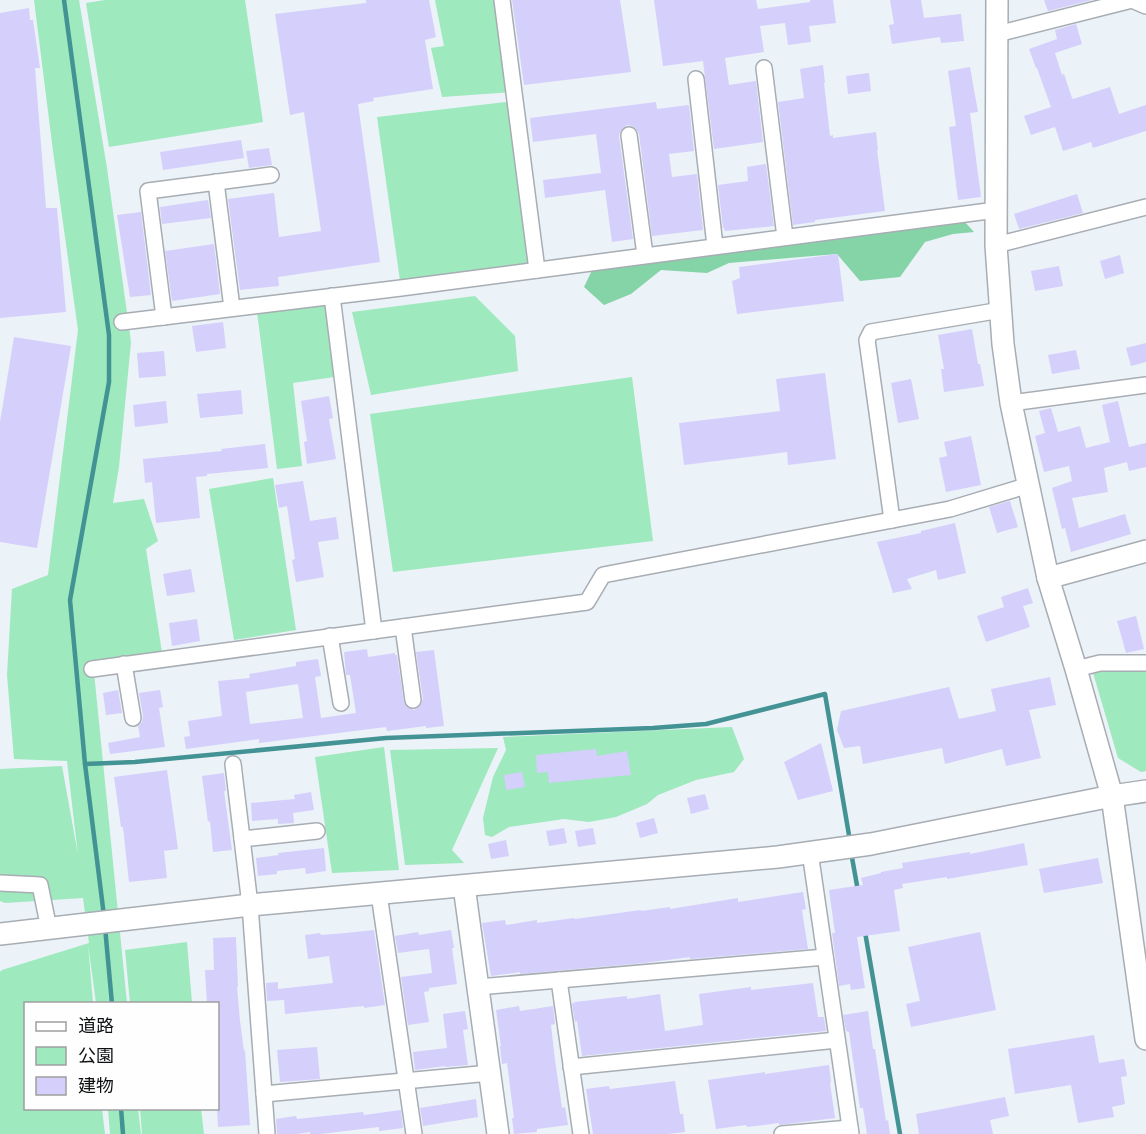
<svg xmlns="http://www.w3.org/2000/svg" width="1146" height="1134" font-family="Bitter,'Noto Sans JP',serif">
	<rect width="100%" height="100%" fill="#ebf2f8"/>
	<g fill="#9ee9bd">
		<path d="M34,0H79L107,168L131,342L119,467L113,503L144,499L158,541L146,549L163,659L93,662L127,1003H96L88,944L93,1003L26,1004V1108L102,1109L105,1134H0V972L2,970L89,943L83,898L5,903L0,901V769L62,766L78,855L67,761L14,759L7,675L12,589L48,575L78,330L53,151Z"/>
		<path d="M105,0H245L263,122L109,147L86,3Z"/>
		<path d="M435,0H502L514,92L442,97L431,48L444,46Z"/>
		<path d="M515,101L537,270L401,288L377,117Z"/>
		<path d="M475,296L515,336L518,371L371,395L352,312Z"/>
		<path d="M328,302L341,376L293,383L302,466L277,469L257,312Z"/>
		<path d="M632,377L653,541L393,572L370,414Z"/>
		<path d="M273,478L296,630L234,640L209,489Z"/>
		<path d="M1091,666H1146V771L1141,772L1118,758Z"/>
		<path d="M732,727L744,759L734,772L696,780L658,795L647,804L616,817L589,822L564,819L509,827L492,837L485,835L483,818L493,777L506,750L503,737Z"/>
		<path d="M384,747L399,870L332,873L315,757Z"/>
		<path d="M498,748L452,850L464,863L405,865L390,750Z"/>
		<path d="M187,942L192,1003H130L125,950Z"/>
		<path d="M108,1109H138L141,1134H110Z"/>
		<path d="M140,1109H201L204,1134H142Z"/>
	</g>
	<path fill="#85d4a7" d="M963,220L974,232L953,234L925,242L900,277L860,281L837,254L729,263L707,273L661,270L631,294L604,305L584,287L596,262Z"/>
	<g fill="none" stroke-linecap="round" stroke-linejoin="round">
		<g stroke="#439395" stroke-width="4.5">
			<path d="M64,0L109,335V382L70,600L85,764L104,916"/>
			<path d="M85,764L135,762L386,738L653,728L706,724L825,694L850,841"/>
			<path d="M851,852L858,891"/>
			<path d="M105,927L112,1004"/>
			<path d="M865,932L900,1134"/>
			<path d="M121,1108L123,1134"/>
		</g>
	</g>
	<g fill="#d5cffc" fill-rule="evenodd">
		<path d="M366,0H429L436,37L425,40L433,89L373,98L374,101L358,104L380,262L278,277L279,286L240,290L228,199L274,193L279,237L321,231L304,112L290,115L275,14L366,3Z"/>
		<path d="M512,0H620L631,72L524,85Z"/>
		<path d="M654,0H756L758,9L810,2V0H833L836,23L809,26L811,42L788,45L785,23L760,26L764,52L725,58L729,85L756,81L763,142L714,149L703,61L663,66Z"/>
		<path d="M890,0H921L924,18L961,14L964,41L941,43L940,37L892,44L889,25L894,24Z"/>
		<path d="M1044,0H1092L1048,11Z"/>
		<path d="M29,8L30,20H33L40,68H35L46,208H57L66,312L0,318V13Z"/>
		<path d="M1076,24L1082,44L1055,53L1062,75L1064,74L1072,98L1073,99L1110,87L1119,114L1146,105V131L1093,148L1091,142L1063,151L1055,127L1031,135L1024,116L1051,107L1037,68H1036L1029,49L1057,39L1055,30Z"/>
		<path d="M823,65L825,83H824L830,136L833,135V138L876,132L878,150H877L885,211L815,220V222L793,225L778,102L804,98L800,69Z"/>
		<path d="M970,67L978,112L970,113L981,197L958,200L949,127L956,126L948,71Z"/>
		<path d="M869,73L871,91L848,94L846,76Z"/>
		<path d="M656,102L657,109L689,105L694,151L669,154L672,177L697,174L703,230L652,236L639,134L636,129L632,126L627,125L623,128L620,132L619,136L633,239L612,242L605,190L545,198L543,180L601,173L596,134L533,142L530,118Z"/>
		<path d="M241,140L244,158L163,170L160,152Z"/>
		<path d="M269,148L272,165L249,168L246,151Z"/>
		<path d="M766,164L774,226L725,231L724,228H723L718,185L748,181L747,167Z"/>
		<path d="M1077,194L1083,213L1019,229L1014,214Z"/>
		<path d="M208,200L211,218L162,224L160,207Z"/>
		<path d="M141,212L151,295L130,297L117,215Z"/>
		<path d="M214,244L220,294L172,301L165,251Z"/>
		<path d="M838,254L844,301L737,314L732,281L740,278L739,267Z"/>
		<path d="M1120,255L1124,273L1105,279L1100,261Z"/>
		<path d="M1059,266L1063,286L1035,291L1031,271Z"/>
		<path d="M223,322L226,348L196,352L192,326Z"/>
		<path d="M972,329L978,364H980L984,386L944,392L941,369H944L938,335Z"/>
		<path d="M14,337L71,346L37,548L0,542V422Z"/>
		<path d="M1146,343V362L1131,366L1126,348Z"/>
		<path d="M1076,350L1080,369L1052,374L1048,355Z"/>
		<path d="M164,351L166,376L139,378L137,353Z"/>
		<path d="M825,373L836,459L788,465L787,452L684,465L679,423L780,411L776,379Z"/>
		<path d="M911,379L919,419L898,423L891,383Z"/>
		<path d="M241,390L243,414L200,418L197,394Z"/>
		<path d="M329,396L333,418L329,419L336,459L307,464L304,442L307,441L301,401Z"/>
		<path d="M166,401L168,423L135,427L133,405Z"/>
		<path d="M1118,401L1129,447L1146,443V467L1129,471L1127,462L1104,468L1108,492L1072,498L1079,528L1125,514L1131,534L1071,552L1065,528L1062,529L1052,488L1072,481L1069,466L1044,472L1035,436L1045,433L1039,411L1051,408L1058,432L1080,426L1086,448L1110,442L1102,405Z"/>
		<path d="M971,436L981,485L946,492L939,458L947,456L944,442Z"/>
		<path d="M265,444L268,468L207,474V476L196,477L200,518L156,523L152,482L145,483L143,459L222,451L221,449Z"/>
		<path d="M303,481L310,521L336,517L339,539L318,542L324,577L296,582L292,560L295,559L287,506L279,508L275,485Z"/>
		<path d="M1010,501L1018,527L997,533L989,507Z"/>
		<path d="M955,523L966,573L938,580L936,570L907,579L912,589L893,593L877,542L921,533V531Z"/>
		<path d="M191,569L195,592L167,596L163,574Z"/>
		<path d="M1028,588L1033,603L1023,606L1030,627L986,642L977,616L1004,607L1001,597Z"/>
		<path d="M1136,616L1144,649L1126,653L1117,621Z"/>
		<path d="M197,619L200,641L172,646L169,623Z"/>
		<path d="M367,649L368,657L395,653V655H397L404,702L406,706L414,710L419,707L423,699L416,652L434,650L444,726L426,728V726L387,731L386,727L259,743V739L186,749L184,737L190,736L188,721L222,716L218,681L250,678L249,674L296,666V662L318,659L321,676L315,677L321,718L356,713L350,675H346L344,652ZM298,684L303,718L250,724L246,692Z"/>
		<path d="M1050,677L1056,705L1029,710L1041,758L1006,766L1002,749L945,764L942,748L863,764L860,746L844,748L837,730L841,711L949,687L959,719L996,711L991,689Z"/>
		<path d="M118,690L122,713L106,715L103,693Z"/>
		<path d="M160,690L163,707L159,708L165,747L110,754L108,743L140,737L138,726L142,722L143,716L139,693Z"/>
		<path d="M821,743L833,791L798,800L784,762Z"/>
		<path d="M596,749L597,756L627,751L631,775L549,783L548,772L537,773L536,755Z"/>
		<path d="M167,770L178,849L164,851L167,878L129,882L123,827H121L114,777Z"/>
		<path d="M522,772L525,787L506,790L504,775Z"/>
		<path d="M224,773L226,791H224L232,850L213,852L210,821L208,822L202,776Z"/>
		<path d="M311,792L314,810L293,813L294,823L278,824V819L252,821L251,803L295,799L294,795Z"/>
		<path d="M705,794L709,809L691,814L687,798Z"/>
		<path d="M654,818L658,833L640,838L636,823Z"/>
		<path d="M564,828L567,843L549,846L546,831Z"/>
		<path d="M593,828L596,844L578,847L575,831Z"/>
		<path d="M506,840L509,856L491,859L488,844Z"/>
		<path d="M1024,843L1028,865L947,879V877L902,884L903,888L894,890L900,931L857,937L865,988L851,990L850,984L839,986L832,933H835L829,890L863,885L861,878L881,873V872L903,868L902,863L970,852V854Z"/>
		<path d="M324,848L326,871L306,874L305,868L277,871V874L258,876L256,858L279,855L278,853Z"/>
		<path d="M1098,858L1103,883L1044,893L1039,869Z"/>
		<path d="M803,892L806,909L802,910L808,949L690,959V957L644,963L520,974V972L491,976L482,923L505,920L506,925L537,920V923L574,918L575,919L641,910V911L670,907V909L738,898V902Z"/>
		<path d="M374,930L385,1005L364,1008V1006L285,1014L284,1000L267,1001L266,983L278,982V989L333,983L329,956L308,959L305,935L320,933L321,935L346,933Z"/>
		<path d="M451,930L454,948H452L457,984L429,988V991L424,992L429,1022L408,1025L401,977L432,973L429,949L398,953L395,936L418,932L419,935Z"/>
		<path d="M980,932L996,1010L911,1027L906,1004L920,1001L908,947Z"/>
		<path d="M236,937L238,987H237L240,1021L244,1051L245,1050L250,1125L218,1127L217,1108L218,1078H219L218,1053V1004H207L205,970H214L213,938Z"/>
		<path d="M813,983L818,1017H824L826,1031L582,1056L577,1021L575,1022L572,1004L575,1002L627,996V999L660,994L665,1031L703,1025L699,994L751,987V990Z"/>
		<path d="M519,1006L520,1011L553,1006L555,1024L551,1025L555,1060L562,1108L565,1107L568,1125L537,1129V1132L514,1134L512,1118H514L507,1063L502,1064L500,1046H501L496,1010Z"/>
		<path d="M465,1011L468,1029L463,1030L468,1065L445,1067V1066L415,1070L413,1052L447,1048L443,1014Z"/>
		<path d="M868,1011L873,1049H875L886,1121L888,1120L890,1134H867L863,1108H860L849,1032L846,1031L843,1015Z"/>
		<path d="M1094,1035L1099,1063L1124,1059L1127,1076L1121,1077L1125,1104L1112,1107L1114,1117L1078,1123L1071,1085L1015,1094L1008,1049Z"/>
		<path d="M317,1047L320,1079L280,1082L277,1050Z"/>
		<path d="M829,1065L831,1082L830,1083L835,1118L779,1125V1123L747,1127L746,1125L716,1129L708,1080L765,1072V1074Z"/>
		<path d="M675,1081L680,1114H683L685,1132L668,1134H593L586,1089L609,1086L610,1089Z"/>
		<path d="M1005,1097L1009,1116L990,1120L993,1134H919L916,1114Z"/>
		<path d="M476,1099L478,1117L423,1126L420,1108Z"/>
		<path d="M401,1110L403,1128L379,1131V1127L320,1134H310V1132L297,1134H277L276,1119L296,1116L297,1119L363,1112L364,1115Z"/>
	</g>
	<g fill="none" stroke-linecap="round" stroke-linejoin="round">
		<g stroke="#a7adb3" stroke-width="18">
			<g id="street">
				<path d="M502,0L537,270"/>
				<path d="M997,34L1132,0L1146,6"/>
				<path d="M764,68L785,237"/>
				<path d="M696,79L715,246"/>
				<path d="M629,135L645,255"/>
				<path d="M216,182L232,308"/>
				<path d="M996,245L1146,207"/>
				<path d="M332,296L374,631"/>
				<path d="M164,317L148,191L271,175"/>
				<path d="M122,322L401,288L996,210"/>
				<path d="M1011,403L1146,385"/>
				<path d="M892,520L867,340L871,332L1001,310"/>
				<path d="M403,627L413,700"/>
				<path d="M330,636L341,703"/>
				<path d="M124,664L133,718"/>
				<path d="M92,669L587,602L603,575L950,509L1029,485"/>
				<path d="M1076,669L1100,663H1146"/>
				<path d="M233,764L250,905L267,1134"/>
				<path d="M242,839L317,831"/>
				<path d="M810,852L851,1134"/>
				<path d="M0,883L40,885L49,929"/>
				<path d="M379,894L414,1134"/>
				<path d="M559,980L581,1134"/>
				<path d="M478,987L825,957"/>
				<path d="M571,1067L837,1040"/>
				<path d="M264,1094L490,1073"/>
				<path d="M782,1134L850,1128"/>
			</g>
		</g>
		<g stroke="#a7adb3" stroke-width="24">
			<g id="secondary">
				<path d="M997,0L996,245L1003,344L1011,403L1048,578L1076,669L1112,796L1146,1039"/>
				<path d="M1048,578L1146,551"/>
				<path d="M464,886L498,1134"/>
				<path d="M0,934L250,905L778,857L871,844L1112,796L1146,791"/>
			</g>
		</g>
		<use href="#street" stroke="#fff" stroke-width="15"/>
		<use href="#secondary" stroke="#fff" stroke-width="21"/>
	</g>
	<rect x="24" y="1002" width="195" height="108" fill="#fefefe" stroke="#9e9fa0" stroke-width="1.5"/>
	<rect x="36" y="1022" width="30" height="9" fill="#ffffff" stroke="#9e9fa0" stroke-width="1.5"/>
	<text x="78" y="1032" font-size="18" fill="#0e1012">道路</text>
	<rect x="36" y="1047" width="30" height="18" fill="#9ee9bd" stroke="#9e9fa0" stroke-width="1.5"/>
	<text x="78" y="1062" font-size="18" fill="#0e1012">公園</text>
	<rect x="36" y="1077" width="30" height="18" fill="#d5cffc" stroke="#9e9fa0" stroke-width="1.5"/>
	<text x="78" y="1092" font-size="18" fill="#0e1012">建物</text>
</svg>
